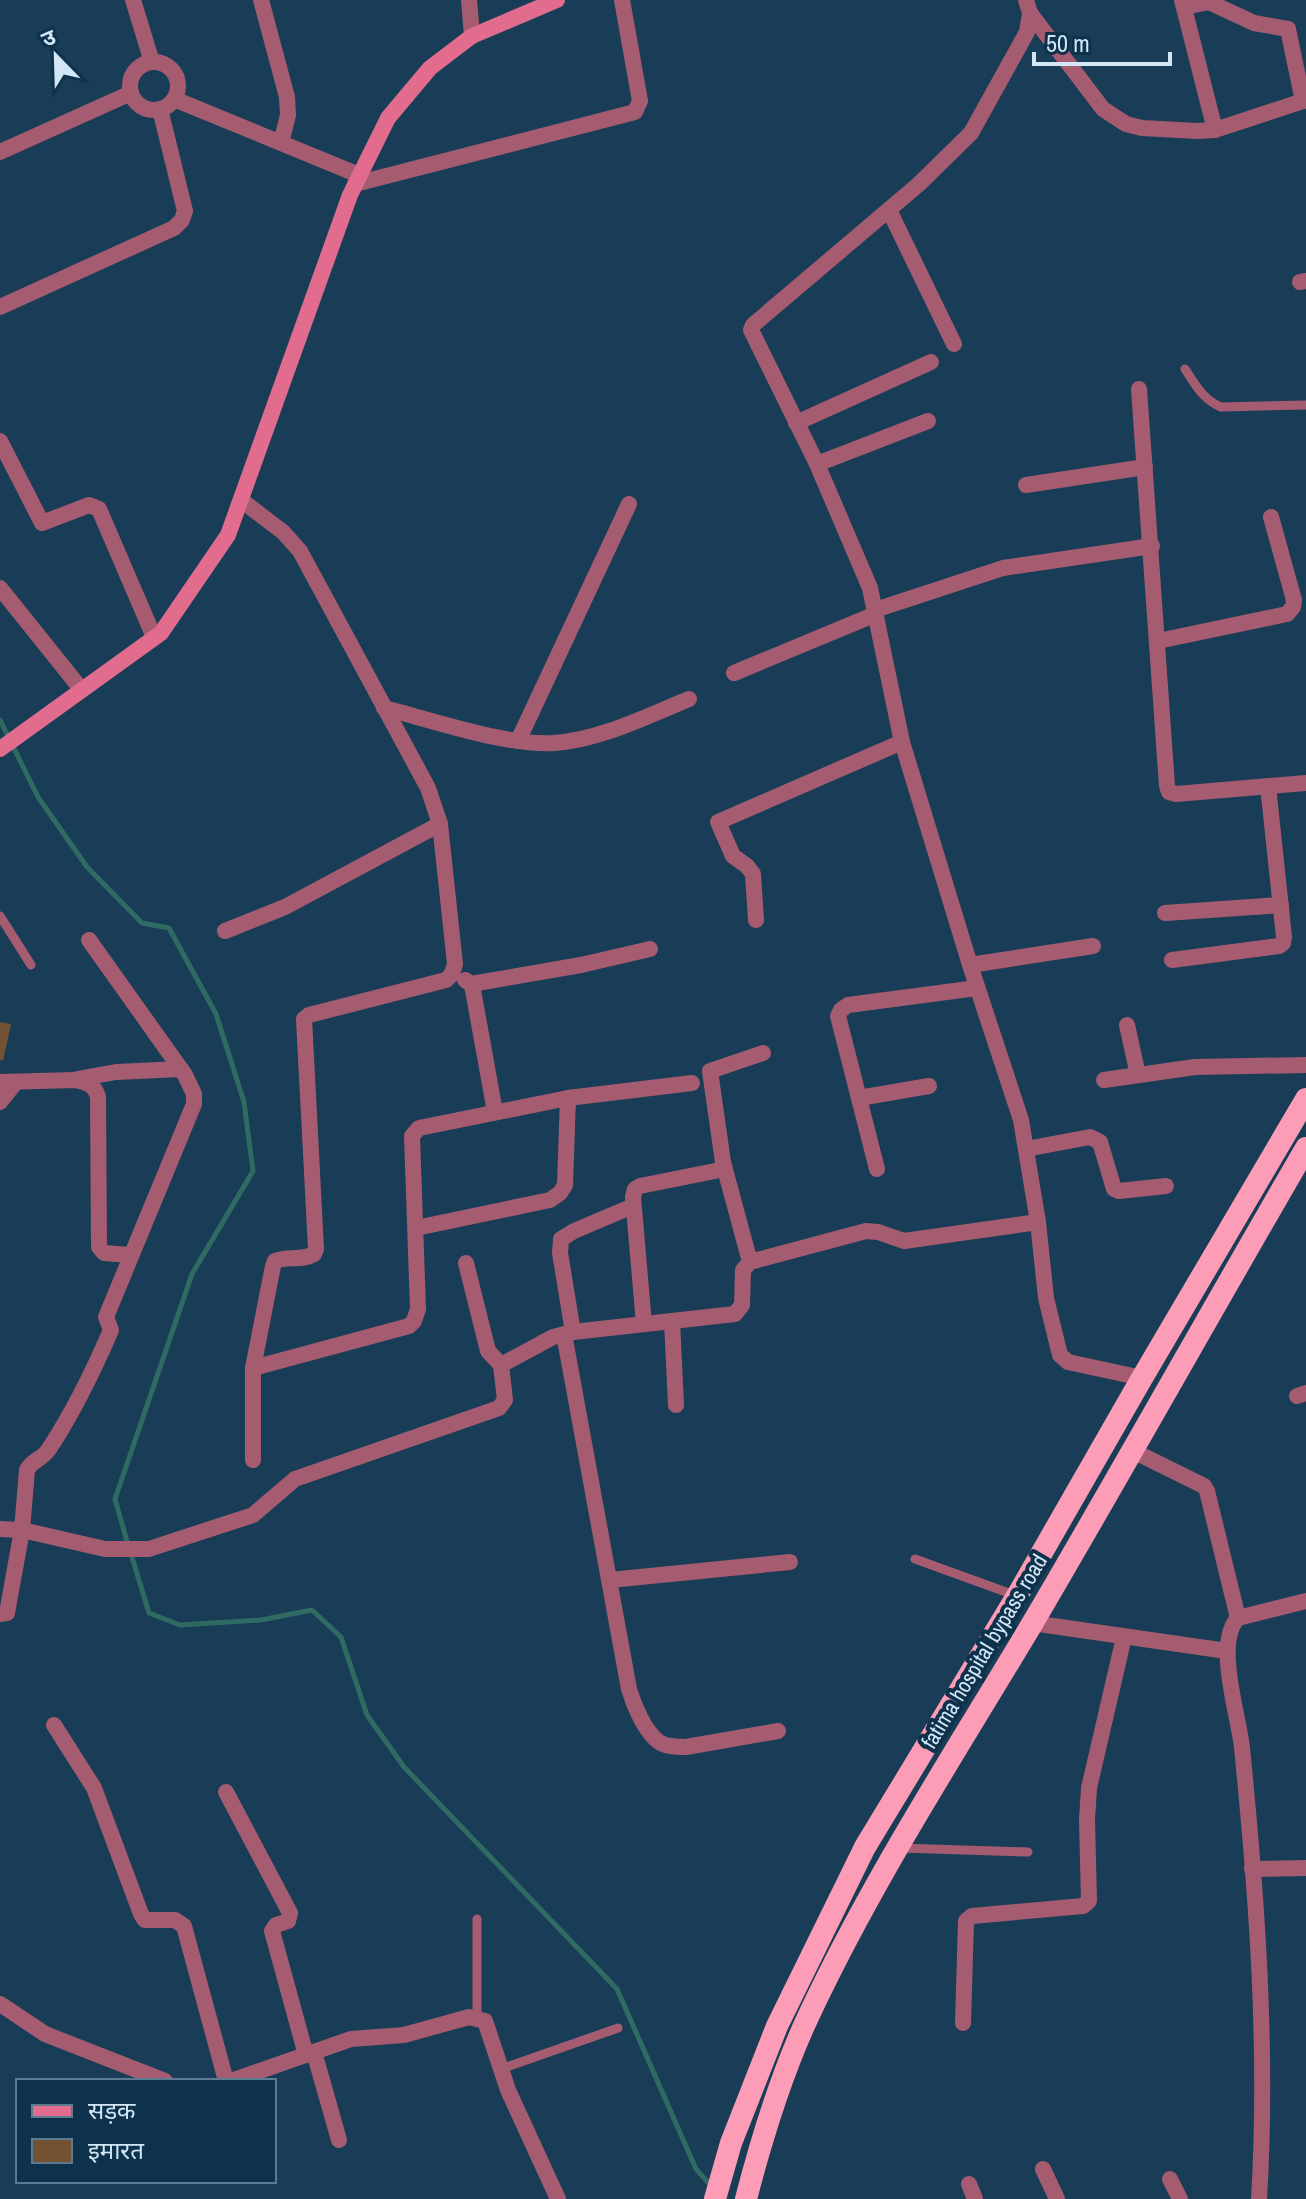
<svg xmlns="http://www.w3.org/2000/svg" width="1306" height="2199" font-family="'Archivo Narrow','Noto Sans Devanagari',sans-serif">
	<rect width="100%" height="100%" fill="#193d57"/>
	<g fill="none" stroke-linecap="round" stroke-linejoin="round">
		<g stroke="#2f6b63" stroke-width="5">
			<path d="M0,720L38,797L87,867L142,923L169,928L216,1014L244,1102L253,1171L192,1274L115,1499L128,1545"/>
			<path d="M131,1554L149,1613L180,1625L261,1620L312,1610L341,1637L367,1715L404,1767L617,1989L696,2169L712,2187"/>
		</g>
	</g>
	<path fill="#735234" d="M0,1022L11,1024L3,1061L0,1060Z"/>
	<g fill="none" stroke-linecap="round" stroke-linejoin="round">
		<g stroke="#a65c70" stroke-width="9">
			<path d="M1185,369C1195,384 1203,400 1221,407L1306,405"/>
			<path d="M0,916L31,965"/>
			<path d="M915,1559L1017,1596"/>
			<path d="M900,1848L1028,1852"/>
			<path d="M477,2019V1919"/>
			<path d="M501,2069L618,2028"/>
		</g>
		<g stroke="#a65c70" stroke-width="16">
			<path d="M133,0L152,62"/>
			<path d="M261,0L287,97L288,115L281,143"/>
			<path d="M469,0L472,36"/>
			<path d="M1026,0L1030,13L1027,32L971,133L919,184L753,325L751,330L817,464L870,588L902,742L970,965L1021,1120L1038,1222L1046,1298L1060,1355L1068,1362L1142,1378"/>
			<path d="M1182,0L1215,130"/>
			<path d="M1184,7L1209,2L1254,23L1288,29L1303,101"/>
			<path d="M1030,13L1103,109L1126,124L1142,128L1197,131L1215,130L1306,100"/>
			<circle cx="154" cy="86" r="24"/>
			<path d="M174,99L359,175"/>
			<path d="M0,152L131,93"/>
			<path d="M355,184L635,112L640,101L622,0"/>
			<path d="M889,210L954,344"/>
			<path d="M1300,282L1306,281"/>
			<path d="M0,307L174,228L182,220L185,211L160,109"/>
			<path d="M1139,389L1167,786L1169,792L1176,794L1306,783"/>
			<path d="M796,423L931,362"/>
			<path d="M0,441L42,523L89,505L99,509L154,637"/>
			<path d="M817,464L928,421"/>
			<path d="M1026,485L1145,467"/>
			<path d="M241,500L283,532L300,551L428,788L440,824L455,964L452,974L446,980L309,1015L304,1019L316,1249L314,1254C302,1261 288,1256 275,1261L273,1266L253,1368V1460"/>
			<path d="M0,588L81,689"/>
			<path d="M875,610L1003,568L1152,546"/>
			<path d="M1158,641L1287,614L1293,607L1294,600L1271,517"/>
			<path d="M734,673L876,614"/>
			<path d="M384,708C432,720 506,746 554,743C600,740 647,716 689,699"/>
			<path d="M518,741L629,504"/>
			<path d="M1165,913L1281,905"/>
			<path d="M756,920L753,874L747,866L733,856L718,822L902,742"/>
			<path d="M225,931L285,907L440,824"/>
			<path d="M1172,960L1279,946L1283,943L1284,937L1268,786"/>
			<path d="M970,965L1093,946"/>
			<path d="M465,980L471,984L473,990L495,1112"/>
			<path d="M471,984L581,965L650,949"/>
			<path d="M1127,1025L1138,1075"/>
			<path d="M77,1079L116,1072L181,1069"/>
			<path d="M1104,1080L1195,1067L1306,1065"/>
			<path d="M0,1082L75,1080C87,1082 95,1085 98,1097L99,1247L104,1253L131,1255"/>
			<path d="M859,1098L929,1086"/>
			<path d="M0,1102L16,1082"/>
			<path d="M1026,1149L1090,1137L1100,1142L1114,1189L1119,1191L1166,1186"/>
			<path d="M723,1162L750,1262"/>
			<path d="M877,1169L838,1016L841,1010L848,1005L977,988"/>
			<path d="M416,1228L550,1200L560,1193L565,1185L568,1098"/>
			<path d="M466,1263L488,1351L501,1365"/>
			<path d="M672,1321L676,1405"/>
			<path d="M644,1324L633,1197L635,1189L640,1186L715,1171L722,1168L723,1162L710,1071L763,1053"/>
			<path d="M573,1332L560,1253L561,1239L574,1231L633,1206"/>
			<path d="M564,1334L629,1689C634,1706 645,1732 659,1742C667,1747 677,1747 686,1747L778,1731"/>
			<path d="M253,1368L409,1326L414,1321L418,1309L412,1136L419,1128L568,1098L692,1083"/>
			<path d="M1297,1396L1306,1393"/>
			<path d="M1131,1450L1204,1486L1207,1491L1238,1618"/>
			<path d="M0,1529L22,1530L27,1470C32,1460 43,1459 49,1449C74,1411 93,1372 111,1330L106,1317L194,1104V1094L185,1075L89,940"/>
			<path d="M610,1580L790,1562"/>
			<path d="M0,1614L7,1613L22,1530L105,1549H149L253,1515L295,1479L499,1408L505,1400L501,1365L553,1337L573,1332L735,1314L742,1305L743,1270L750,1262L866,1231L878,1232L904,1241L1038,1222"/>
			<path d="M1032,1623L1227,1651"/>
			<path d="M54,1725L94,1788L141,1914L145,1920H175L184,1926L226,2081"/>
			<path d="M226,1792L290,1913L288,1921L276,1925L272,1931L306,2055"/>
			<path d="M1252,1869L1306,1868"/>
			<path d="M0,2004L45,2034L165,2081"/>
			<path d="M963,2023L966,1921L972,1916L1083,1906L1089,1901L1087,1820L1089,1788L1124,1637"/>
			<path d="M314,2052L339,2140"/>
			<path d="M231,2081L351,2039L404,2035L469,2017L485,2021L508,2090L558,2199"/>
			<path d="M1043,2169L1057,2199"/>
			<path d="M1170,2179L1180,2199"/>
			<path d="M969,2184L975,2199"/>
			<path d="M1259,2199C1268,2049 1257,1898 1242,1748C1239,1716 1214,1643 1238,1618L1306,1601"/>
		</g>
		<path stroke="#e16c8e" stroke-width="16" d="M0,749L161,633L228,535L350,195L388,118L430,68L472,36L557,0"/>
		<g stroke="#fc9cb6" stroke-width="22">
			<path d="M715,2199L731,2143L777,2026L865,1847L1017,1596L1142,1378L1306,1099"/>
			<path d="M746,2199C762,2137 781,2075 808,2017C872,1880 955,1753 1032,1624C1125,1466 1214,1306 1306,1148"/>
		</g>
	</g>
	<g text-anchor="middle" stroke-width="8" stroke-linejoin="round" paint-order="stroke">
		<g font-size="22" fill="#d2e6f6" stroke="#0e324c">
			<text transform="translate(984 1651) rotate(-59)" y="8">fatima hospital bypass road</text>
		</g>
	</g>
	<rect x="16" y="2079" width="260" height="104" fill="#0e324c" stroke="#5c7a90" stroke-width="2"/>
	<rect x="32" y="2105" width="40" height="12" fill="#e16c8e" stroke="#5c7a90" stroke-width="2"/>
	<text x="88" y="2119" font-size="24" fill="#d2e6f6">सड़क</text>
	<rect x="32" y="2139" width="40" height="24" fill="#735234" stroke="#5c7a90" stroke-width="2"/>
	<text x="88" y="2159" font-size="24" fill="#d2e6f6">इमारत</text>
	<g transform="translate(56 56) rotate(337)" stroke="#0e324c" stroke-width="6" paint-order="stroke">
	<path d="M0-6L14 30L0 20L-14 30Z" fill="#d2e6f6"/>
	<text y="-12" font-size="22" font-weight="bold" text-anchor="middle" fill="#d2e6f6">उ</text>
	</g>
	<path d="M1034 52v12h136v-12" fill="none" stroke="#d2e6f6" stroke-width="4"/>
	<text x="1046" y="52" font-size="24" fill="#d2e6f6" stroke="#0e324c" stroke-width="6" paint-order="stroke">50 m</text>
</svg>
